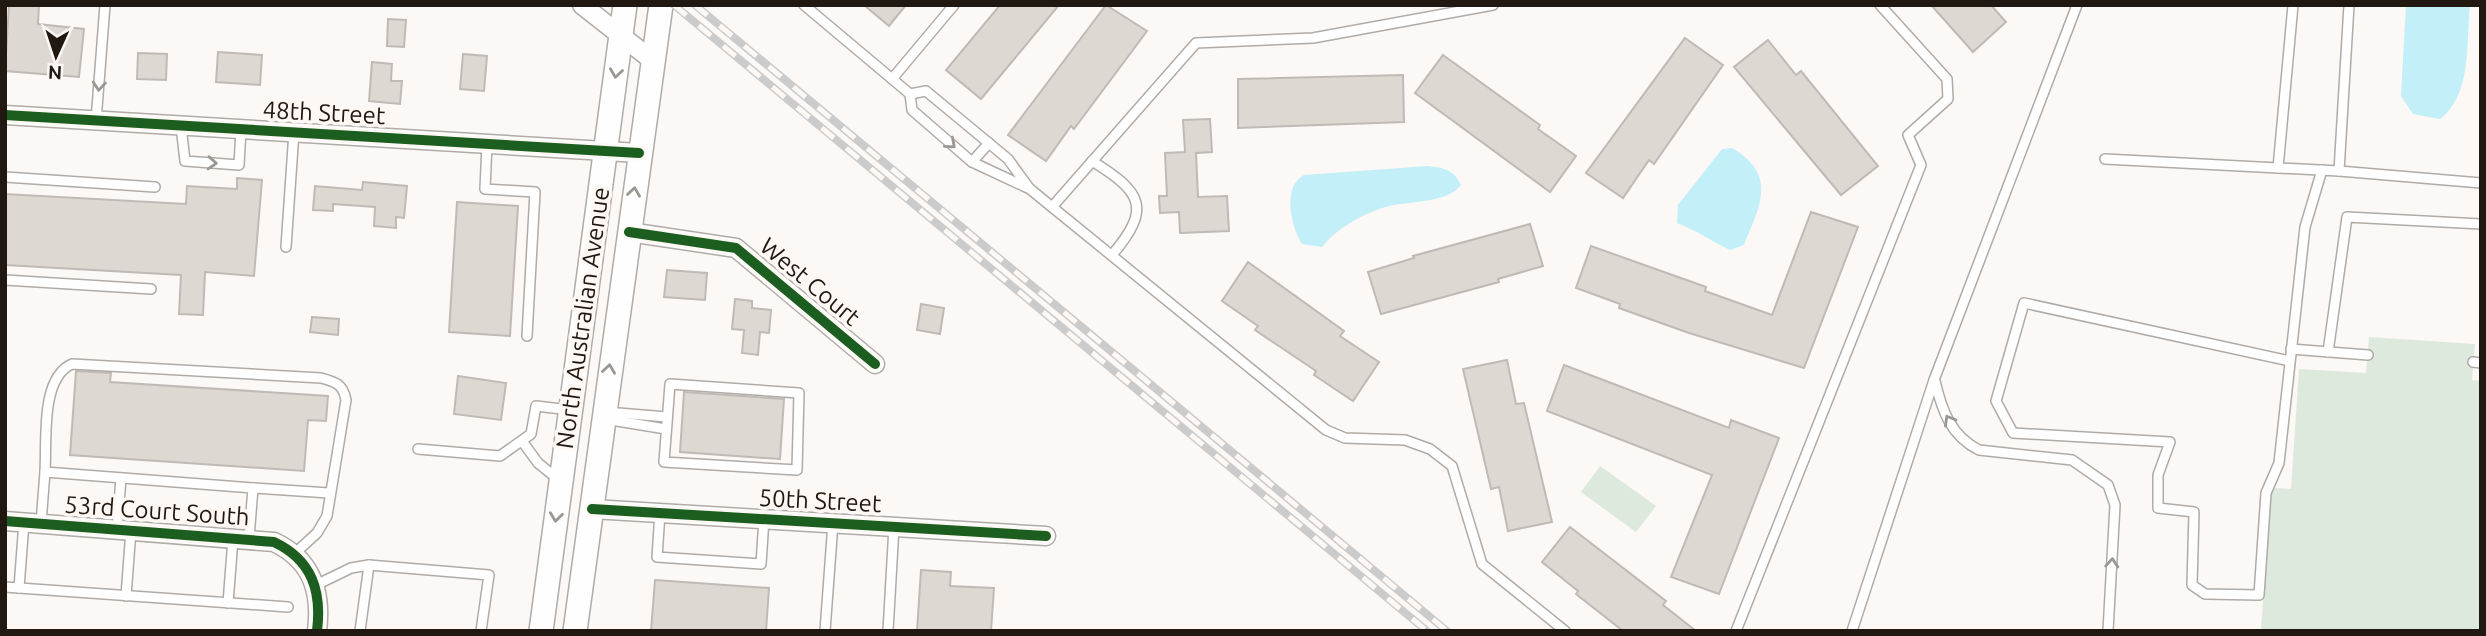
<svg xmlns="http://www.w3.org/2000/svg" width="2486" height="636" font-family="Ubuntu,sans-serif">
	<rect width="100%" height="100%" fill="#fbf8f6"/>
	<g fill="#dce9dc">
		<path d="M2369,337L2475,344L2472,380L2481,381V631H2261L2271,488L2291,489L2299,369L2366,373Z"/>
		<path d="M1600,466L1656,506L1636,532L1581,492Z"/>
	</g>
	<g fill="#c2eff8">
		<path d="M2406,5H2470C2466,43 2472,95 2440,119L2413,114L2401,96Z"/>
		<path d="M1732,148C1778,175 1760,206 1744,245L1730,250C1711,241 1696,230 1677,223L1678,205L1722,149Z"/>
		<path d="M1428,166C1445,168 1454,170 1461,185C1445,205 1406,200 1382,208C1361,215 1336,229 1322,247L1302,244C1291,227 1282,186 1304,175Z"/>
	</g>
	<g fill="#ded8d3" stroke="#bfbab5" stroke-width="2">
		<path d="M9,5H39L38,24L84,29L79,77L5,71Z"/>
		<path d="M864,5H906L889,26Z"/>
		<path d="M1000,5H1059L981,99L946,70Z"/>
		<path d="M1106,5L1147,31L1074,129L1071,126L1046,161L1008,135Z"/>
		<path d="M1931,5H1991L2006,22L1973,52Z"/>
		<path d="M388,19L406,20L404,47L387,46Z"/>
		<path d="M1685,38L1723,65L1654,164L1649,160L1623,198L1586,173Z"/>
		<path d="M1768,40L1796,75L1801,71L1878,166L1841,195L1734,67Z"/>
		<path d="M218,52L262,55L260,85L216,82Z"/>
		<path d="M138,53L167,54L166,80L137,79Z"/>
		<path d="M463,54L487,56L484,91L460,89Z"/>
		<path d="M1443,55L1540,125L1538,129L1576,156L1550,192L1415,93Z"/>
		<path d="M372,62L392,64L391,81H402L400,104L369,101Z"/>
		<path d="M1403,75L1404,122L1238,128V79Z"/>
		<path d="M1210,119L1212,152L1196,153L1198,197L1227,196L1229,231L1180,233L1179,212L1160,213L1159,196H1167L1165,153L1185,152L1183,120Z"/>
		<path d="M237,178L262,180L254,276L205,272L203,315L179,314L181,275L5,265V194L186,204L187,186L237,189Z"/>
		<path d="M363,182L407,186L404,218L396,217V228L374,226L375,207L333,204V211L313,210L315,186L362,190Z"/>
		<path d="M457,202L518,206L510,336L449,332Z"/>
		<path d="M1811,212L1858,227L1804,368L1689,333L1619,308L1620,304L1576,288L1591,246L1706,287L1705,291L1772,315Z"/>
		<path d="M1530,224L1543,266L1498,279L1499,282L1381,314L1368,272L1414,258L1413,256Z"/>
		<path d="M1248,262L1344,331L1340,336L1379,362L1353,401L1314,375L1316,371L1255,330L1258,326L1222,301Z"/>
		<path d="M667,270L707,273L705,300L664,297Z"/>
		<path d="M735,299L752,301V308L771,310L769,333L760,332L758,355L742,353L744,330L732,329Z"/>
		<path d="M921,304L944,308L940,334L917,330Z"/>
		<path d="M312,317L339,319L338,335L310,332Z"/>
		<path d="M1507,360L1516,404L1524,403L1552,522L1508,531L1499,487L1491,489L1463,369Z"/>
		<path d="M1564,365L1729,428L1731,420L1779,438L1719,594L1671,577L1712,475L1547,411Z"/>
		<path d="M76,371L111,373L110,382L328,396L326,421L308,420L304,471L70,455Z"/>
		<path d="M458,376L506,383L501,420L454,414Z"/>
		<path d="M684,392L784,399L780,459L680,452Z"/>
		<path d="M1570,527L1666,601L1663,605L1696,631H1623L1576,594L1578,591L1542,562Z"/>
		<path d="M921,570L951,572L950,586L994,588L991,631H917Z"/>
		<path d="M655,580L769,588L766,631H651Z"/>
	</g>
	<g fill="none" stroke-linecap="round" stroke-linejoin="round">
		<g stroke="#b0aba6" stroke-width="12">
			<g id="lane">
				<path d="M804,5L910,94L912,110L972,162L1030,189L1052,207L1326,430L1345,438L1405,440L1430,449L1452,466L1482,564L1565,631"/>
				<path d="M2349,5L2339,171L2481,183"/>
				<path d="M892,79L954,5"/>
				<path d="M910,94L926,91L1008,159L1029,188"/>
				<path d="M96,121L105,5"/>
				<path d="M181,126L185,161L239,165L241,129"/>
				<path d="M487,144L485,189L535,192L527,336"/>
				<path d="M2105,159L2339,171"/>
				<path d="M1092,161C1142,192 1152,208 1112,255"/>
				<path d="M972,162L989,143"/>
				<path d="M2278,168L2293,5"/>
				<path d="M5,177L155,187"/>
				<path d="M1052,207L1196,43L1313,38L1493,5"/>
				<path d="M286,247L294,132"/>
				<path d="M5,280L151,289"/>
				<path d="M2291,349L2368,355"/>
				<path d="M2328,352L2347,217L2481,224"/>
				<path d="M2290,361L2024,303L1996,401L2013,433L2170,442L2158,475V508L2194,512L2192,585L2205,594L2259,595L2266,493L2279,463L2305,227L2322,170"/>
				<path d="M2473,362L2481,363"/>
				<path d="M1935,381C1942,411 1951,436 1979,450L2072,460L2108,485L2115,505L2108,631"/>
				<path d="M670,384L799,393L797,470L664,462Z"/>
				<path d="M606,412L667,417"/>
				<path d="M608,415L617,421L666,429"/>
				<path d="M522,441L538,463L559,480"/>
				<path d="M418,449L500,456L531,434L536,406L570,410"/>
				<path d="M45,472C47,441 40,378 72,364L321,378C336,382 343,384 346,400L327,516L317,533L294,554"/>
				<path d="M253,488L329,493"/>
				<path d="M660,513L657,557L761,564L764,519"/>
				<path d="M41,523L45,472L253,488L249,538"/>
				<path d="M117,529L121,478"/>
				<path d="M316,585L351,568L369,565L489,575L481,631"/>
				<path d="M5,587L288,607"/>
				<path d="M19,588L24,522"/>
				<path d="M126,596L131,530"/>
				<path d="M228,603L233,539"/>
				<path d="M360,631L369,565"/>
				<path d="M825,631L833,523"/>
				<path d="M888,631L894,527"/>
				<path d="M1736,631L1921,165L1908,135L1948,99L1947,79L1880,5"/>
				<path d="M1852,631L1934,380L2077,5"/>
			</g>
		</g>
		<g stroke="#b0aba6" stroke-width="21">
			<g id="street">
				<path d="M582,5L652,60"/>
				<path d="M5,115L639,153"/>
				<path d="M629,232L736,248L875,364"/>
				<path d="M592,509L1046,536"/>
				<path d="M5,521L274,542C312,560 322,591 317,631"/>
			</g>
		</g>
		<g stroke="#b0aba6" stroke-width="26">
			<g id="secondary">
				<path d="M541,631L625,5"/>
				<path d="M575,631L661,5"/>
			</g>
		</g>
		<use href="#lane" stroke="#fefefe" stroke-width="9"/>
		<use href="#street" stroke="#fefefe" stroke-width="18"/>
		<use href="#secondary" stroke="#fefefe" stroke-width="23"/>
		<g stroke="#cccbcb" stroke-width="8">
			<g id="rail">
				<path d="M674,5L1427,631"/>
				<path d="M695,5L1447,631"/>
			</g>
		</g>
		<use href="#rail" stroke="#fdf8f4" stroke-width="5" stroke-dasharray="16" stroke-linecap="butt"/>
		<g stroke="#fdf8f4" stroke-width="15">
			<g id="cycleway">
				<path d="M5,115L639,153"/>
				<path d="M629,232L736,248L875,364"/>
				<path d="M592,509L1046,536"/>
				<path d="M5,521L274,542C312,560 322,591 317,631"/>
			</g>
		</g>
		<use href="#cycleway" stroke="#1b5e20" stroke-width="10"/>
	</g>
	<defs><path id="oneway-chevron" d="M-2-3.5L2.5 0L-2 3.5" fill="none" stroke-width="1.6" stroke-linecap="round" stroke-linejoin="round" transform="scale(1.75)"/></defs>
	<g stroke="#9b9793">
		<use href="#oneway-chevron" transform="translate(616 73) rotate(98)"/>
		<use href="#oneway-chevron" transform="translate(99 86) rotate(95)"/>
		<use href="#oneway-chevron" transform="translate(951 144) rotate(41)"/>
		<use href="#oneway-chevron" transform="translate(212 163) rotate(4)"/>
		<use href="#oneway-chevron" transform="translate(634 192) rotate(-82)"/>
		<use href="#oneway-chevron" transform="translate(609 369) rotate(-82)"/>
		<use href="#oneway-chevron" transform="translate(1949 420) rotate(-120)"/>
		<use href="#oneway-chevron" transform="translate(556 517) rotate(97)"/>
		<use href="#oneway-chevron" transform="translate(2112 563) rotate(-86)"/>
	</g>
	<g text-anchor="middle" stroke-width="7" stroke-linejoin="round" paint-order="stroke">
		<g font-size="24" fill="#211911" stroke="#fdf8f4">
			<text transform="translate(324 113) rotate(3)" y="8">48th Street</text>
			<text transform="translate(810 282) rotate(40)" y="8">West Court</text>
			<text transform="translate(583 318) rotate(-82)" y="8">North Australian Avenue</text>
			<text transform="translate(820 501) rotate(3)" y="8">50th Street</text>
			<text transform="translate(157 511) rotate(4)" y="8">53rd Court South</text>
		</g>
	</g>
	<rect width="2486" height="636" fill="none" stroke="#211911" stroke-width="14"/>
	<g transform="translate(56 56) rotate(183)" stroke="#fdf8f4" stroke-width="5" paint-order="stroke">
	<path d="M0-5L12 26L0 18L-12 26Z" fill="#211911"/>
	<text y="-10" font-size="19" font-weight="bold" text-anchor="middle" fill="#211911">N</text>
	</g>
</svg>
